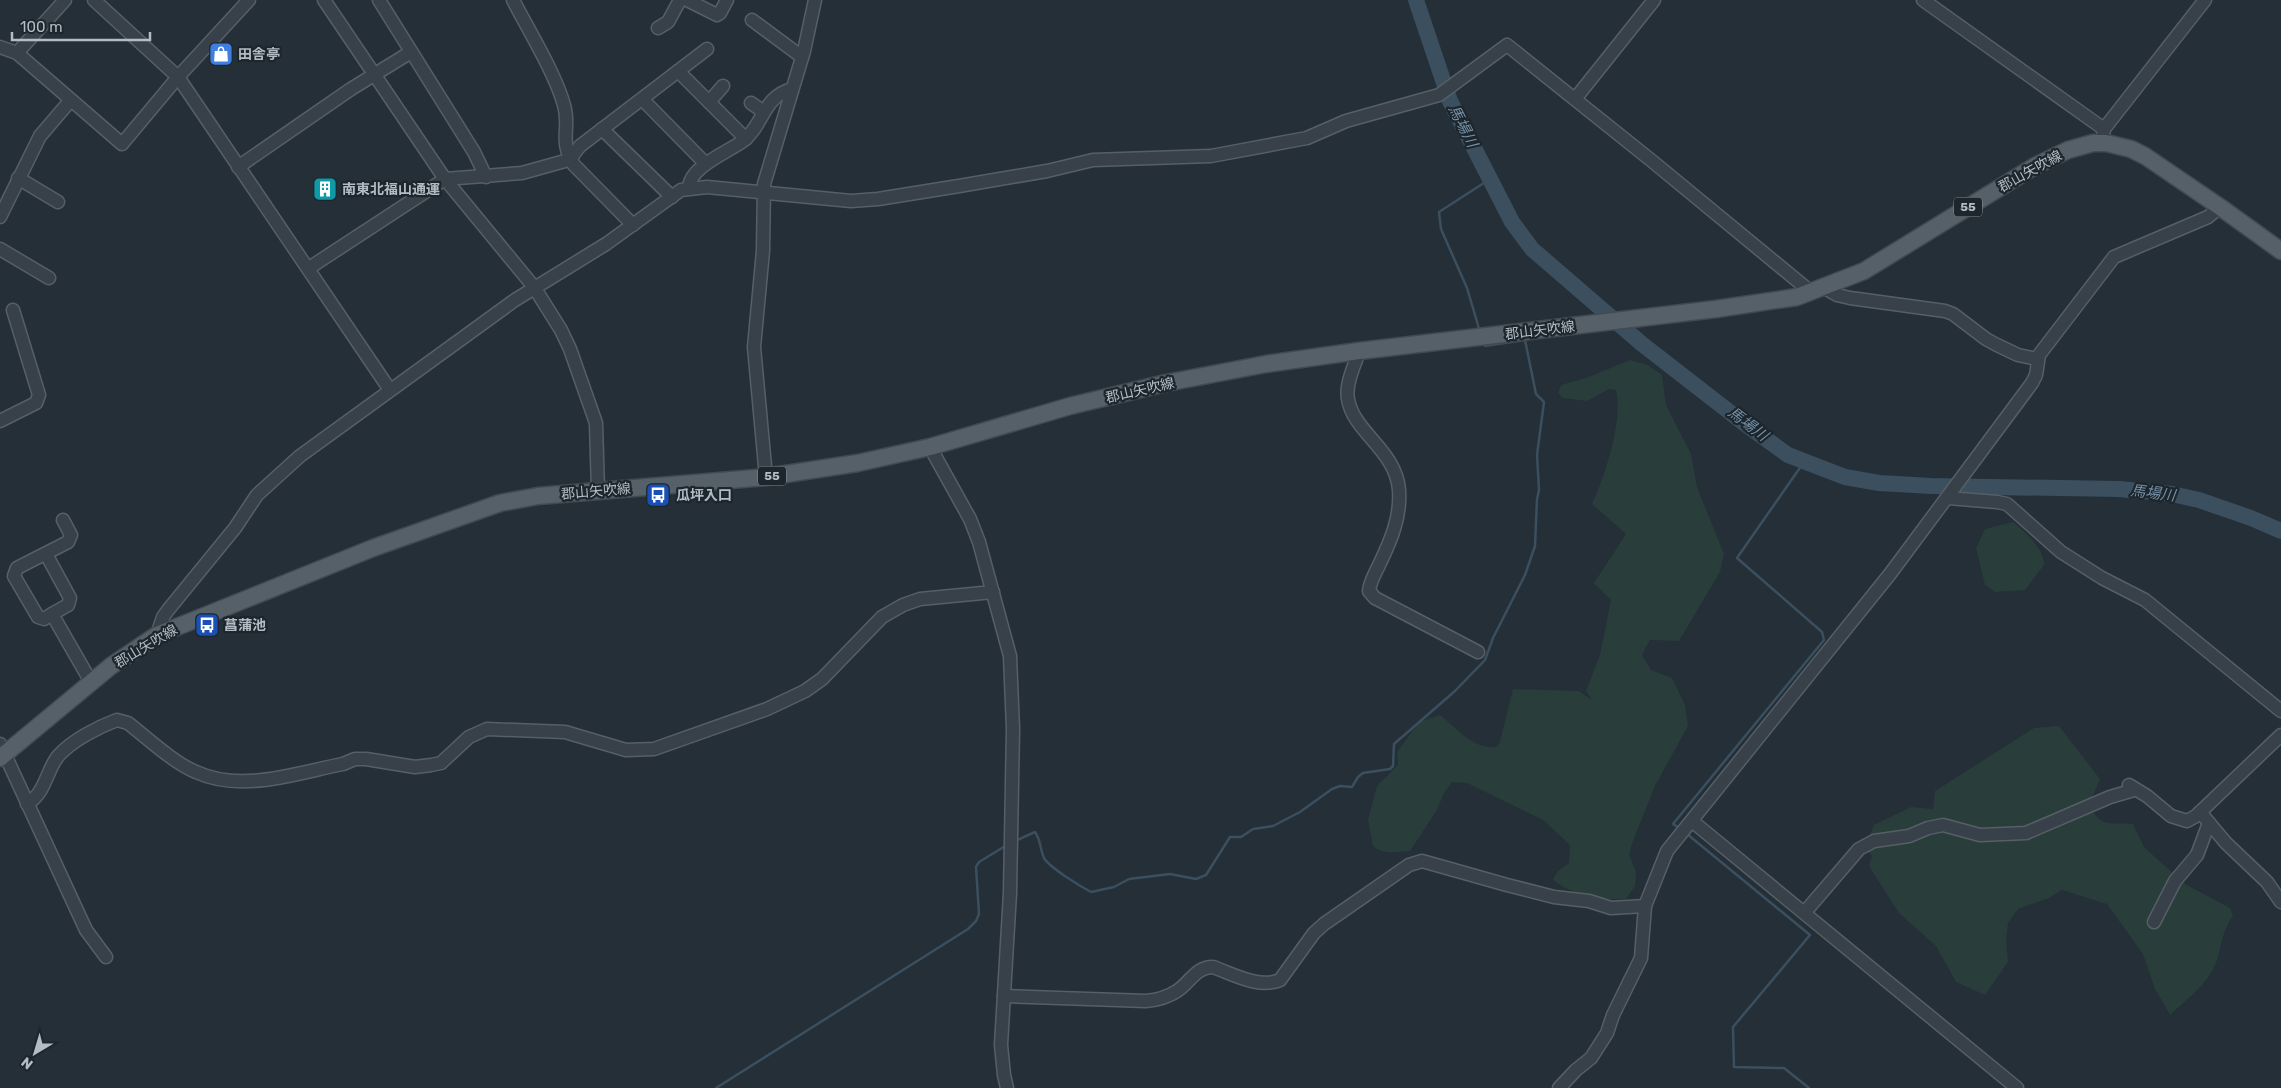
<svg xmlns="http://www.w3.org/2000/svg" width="2281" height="1088" font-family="Rubik,'Noto Sans JP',sans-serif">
	<rect width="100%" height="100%" fill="#242f38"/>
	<g fill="#293d3b">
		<path d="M1630,360L1648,365L1662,375L1666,405L1691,454L1697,487L1724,554L1720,572L1679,641L1650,640L1642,655L1651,670L1672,678L1685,705L1688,726L1655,786L1633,841L1629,854L1636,872L1635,886L1626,899C1607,901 1565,894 1553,879L1558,871L1569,863L1570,845L1543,820L1467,783L1452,782L1444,793L1437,810L1410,851C1397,852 1383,855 1373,846L1368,820L1377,786L1398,765L1397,752L1419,722L1440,715C1458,729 1472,749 1496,747L1500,742L1513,689L1579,691L1592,700L1586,691L1600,655L1611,600L1594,583L1626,534L1592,504C1605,475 1623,422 1616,390L1609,389L1587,401L1563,398L1558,393L1561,385L1589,377Z"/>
		<path d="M2013,522C2025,532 2044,548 2044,565L2025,590L1995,592L1985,585L1976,548L1985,529Z"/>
		<path d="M2059,726L2100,779L2090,803C2099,829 2109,822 2133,824L2144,847L2185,884L2230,908L2233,916C2222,930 2222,946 2216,963C2207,985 2187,999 2170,1015L2155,989L2143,954L2107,904L2062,890L2049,898L2018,909L2008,923L2006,941L2008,962L1985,995L1956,982L1936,946L1899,913L1869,866L1872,856L1865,847L1874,825L1911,807L1933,809L1935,791L2034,728Z"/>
	</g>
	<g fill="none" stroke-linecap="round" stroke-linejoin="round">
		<g stroke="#3b4f5f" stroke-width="2.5">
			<path d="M1480,332L1467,288L1441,229L1439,212L1490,179"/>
			<path d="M1681,829L1673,824L1824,640L1822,632L1737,558L1804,462"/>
			<path d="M1687,834L1810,935L1733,1027L1734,1067L1784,1068L1809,1088"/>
			<path d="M1015,841L1035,832C1041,840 1040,850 1044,858C1050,868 1080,886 1091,892L1114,887L1129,879L1170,874L1196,879L1206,875L1230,837H1241L1253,829L1273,826L1300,812L1332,789L1340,786L1352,787L1358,777L1363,773L1390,769L1393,766L1394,744L1455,691L1485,660L1493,638L1525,575L1535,546L1537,499L1539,490L1537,455L1544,402L1536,394L1525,340L1485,346L1483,341"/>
			<path d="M716,1088L968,929L976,921L979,914L976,867L979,862L1007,845"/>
		</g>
		<path stroke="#3b4f5f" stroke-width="16" d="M1416,0L1450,101L1512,222L1532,249L1642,344L1745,424L1788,455L1845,477L1879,483L1931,486L2119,489L2172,494L2199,500L2251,518L2281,531"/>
		<g stroke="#565f66" stroke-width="15">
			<g id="minor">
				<path d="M94,0L178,77L390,390"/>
				<path d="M324,0L445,179L534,287L561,330L570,349L596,423L598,491"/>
				<path d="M379,0L474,152L486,177"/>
				<path d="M513,0C529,31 555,73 564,105C571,129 558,139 574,165L633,225"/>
				<path d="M687,0L717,15L720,13L727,0"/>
				<path d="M1923,0L2104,129"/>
				<path d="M752,20L802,57"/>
				<path d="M658,28L668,22L680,0"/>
				<path d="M0,47L17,53L122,144L178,77L249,0"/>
				<path d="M17,53L65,0"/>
				<path d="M678,71L746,139"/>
				<path d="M642,99L706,164"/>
				<path d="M1575,99L1654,0"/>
				<path d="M709,102L723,86"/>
				<path d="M751,103L764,112"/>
				<path d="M602,129L672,197"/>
				<path d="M2103,137L2104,129L2205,0"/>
				<path d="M238,167L351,89L411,52"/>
				<path d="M18,178L58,202"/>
				<path d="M689,188C689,167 728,152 743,141C764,125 762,97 792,89"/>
				<path d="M0,217L40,136L70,101"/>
				<path d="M0,249L49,278"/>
				<path d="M309,268L445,179L522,173L565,161L570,159L580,146L707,49"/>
				<path d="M1823,287L1837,295L1850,298L1945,311L1953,314L1986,339L1997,345L2018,355L2037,359"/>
				<path d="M1359,351C1355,365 1345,384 1348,399C1353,432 1396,450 1399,490C1401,517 1391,540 1380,563C1376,572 1370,581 1369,591L1375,598L1478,652"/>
				<path d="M0,421L36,403L39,395L13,310"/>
				<path d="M930,447L970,519L979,542L1010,656L1013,729L1010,893L1001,1045L1004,1075L1007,1088"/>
				<path d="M766,477L754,347L763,251L764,184L804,51L815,0"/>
				<path d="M1948,498L1997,502L2007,504L2061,552L2102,578L2145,600L2281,711"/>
				<path d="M46,554L70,598L68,605L52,614L91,682"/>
				<path d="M52,614L44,619L38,617L14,576L17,568L68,542L71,535L63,520"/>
				<path d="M157,635L163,617L168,610L235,528L257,495L300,456L515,300L606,244L681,190L707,187L851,201L878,199L959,186L1047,171L1093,160L1211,156L1307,138L1346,121L1439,95L1507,45L1652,161L1811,292"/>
				<path d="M0,744L86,930L106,957"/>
				<path d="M2129,785L2147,796L2171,816L2187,821L2196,816L2281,735"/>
				<path d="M27,804C46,793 46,770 59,755C73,740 98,727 117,720L128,723C147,738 174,763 196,772C242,793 296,773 343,764L355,759H366L415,767L431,765L441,763L469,737L487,729L565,732L626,750L654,749L767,709L805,691L822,679L882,617L903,605L920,599L993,592"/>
				<path d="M2200,812L2226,843L2267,882L2281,902"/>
				<path d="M1692,821L2017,1088"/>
				<path d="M1805,912L1859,849L1874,841L1909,836L1928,828L1943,825L1980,835L2026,833L2110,797L2134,790"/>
				<path d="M2154,922L2175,881L2197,855L2209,823"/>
				<path d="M1004,996L1146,1001C1157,1000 1168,997 1177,991C1190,983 1195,967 1213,967C1233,974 1259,989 1280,980L1314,933L1324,924L1409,865L1422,861L1507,885L1554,897L1589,901L1611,908L1645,906"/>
				<path d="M1559,1088L1576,1070L1591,1058L1607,1033L1613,1015L1641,958L1645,906L1667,851L1890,574L2032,383L2036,375L2039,355L2114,257L2208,217L2220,207"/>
			</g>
		</g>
		<g stroke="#414a51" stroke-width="19">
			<path id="major" d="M0,758L111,666L157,635L373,548L500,503L538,496L766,477L858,463L930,447L1070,406L1166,383L1266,364L1359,351L1716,309L1797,297L1864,271L2035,166L2068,150L2093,143H2106L2131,149L2145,156L2220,207L2281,251"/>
		</g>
		<use href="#minor" stroke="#384149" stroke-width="12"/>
		<use href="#major" stroke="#566068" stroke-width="16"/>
	</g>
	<defs>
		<g id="shop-square" transform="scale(1.25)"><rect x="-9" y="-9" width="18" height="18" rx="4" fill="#3f7fe0" stroke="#1d262d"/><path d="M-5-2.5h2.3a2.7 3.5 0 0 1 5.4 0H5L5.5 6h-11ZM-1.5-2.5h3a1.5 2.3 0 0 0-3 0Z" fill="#fff"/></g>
		<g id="building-square" transform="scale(1.25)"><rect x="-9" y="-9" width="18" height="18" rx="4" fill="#0f9aa8" stroke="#1d262d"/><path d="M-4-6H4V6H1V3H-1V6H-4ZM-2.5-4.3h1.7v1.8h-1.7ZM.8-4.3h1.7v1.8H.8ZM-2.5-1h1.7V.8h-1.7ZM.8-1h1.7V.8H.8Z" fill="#fff"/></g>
		<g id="bus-square" transform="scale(1.25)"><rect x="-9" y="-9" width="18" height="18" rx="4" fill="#1a4fb4" stroke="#1d262d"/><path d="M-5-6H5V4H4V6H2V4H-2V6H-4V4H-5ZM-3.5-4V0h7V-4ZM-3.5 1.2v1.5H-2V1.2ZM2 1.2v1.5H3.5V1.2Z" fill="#fff"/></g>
	</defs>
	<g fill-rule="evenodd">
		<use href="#shop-square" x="221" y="54"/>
		<use href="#building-square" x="325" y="189"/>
		<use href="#bus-square" x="658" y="495"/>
		<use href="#bus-square" x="207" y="625"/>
	</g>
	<g text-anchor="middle" stroke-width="4.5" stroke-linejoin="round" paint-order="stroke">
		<g fill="#1d262d" stroke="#868f97" stroke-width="1">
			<rect x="1954" y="197.5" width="28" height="19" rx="4"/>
			<rect x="758" y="466.5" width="28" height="19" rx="4"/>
		</g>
		<g font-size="12" font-weight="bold" fill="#b3bcc4">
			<text x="1968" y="211">55</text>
			<text x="772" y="480">55</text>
		</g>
		<g font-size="14" font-weight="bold" fill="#b3bcc4" stroke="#1d262d" text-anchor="start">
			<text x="238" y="59">田舎亭</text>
			<text x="342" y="194">南東北福山通運</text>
			<text x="676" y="500">瓜坪入口</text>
			<text x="224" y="630">菖蒲池</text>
		</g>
		<g font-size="14" fill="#b3bcc4" stroke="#1d262d">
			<text transform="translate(2030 171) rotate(-29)" y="5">郡山矢吹線</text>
			<text transform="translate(1540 330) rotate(-7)" y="5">郡山矢吹線</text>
			<text transform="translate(1140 390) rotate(-13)" y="5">郡山矢吹線</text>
			<text transform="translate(596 491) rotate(-5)" y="5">郡山矢吹線</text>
			<text transform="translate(146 646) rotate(-31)" y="5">郡山矢吹線</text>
		</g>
		<g font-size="15" font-style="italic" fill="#7690a5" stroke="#1d262d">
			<text transform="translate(1463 126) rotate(63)" y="5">馬場川</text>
			<text transform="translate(1748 424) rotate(37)" y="5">馬場川</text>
			<text transform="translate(2153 493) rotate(7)" y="5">馬場川</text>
		</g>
	</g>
	<g transform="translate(35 1053) rotate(218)" stroke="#1d262d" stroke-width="4" paint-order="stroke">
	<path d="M0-4L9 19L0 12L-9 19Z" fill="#b3bcc4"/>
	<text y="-8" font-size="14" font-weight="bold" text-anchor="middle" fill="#b3bcc4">N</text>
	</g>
	<path d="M12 32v8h138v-8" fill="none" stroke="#b3bcc4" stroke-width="2.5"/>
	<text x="20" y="32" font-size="15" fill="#b3bcc4" stroke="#1d262d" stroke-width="4" paint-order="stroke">100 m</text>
</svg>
